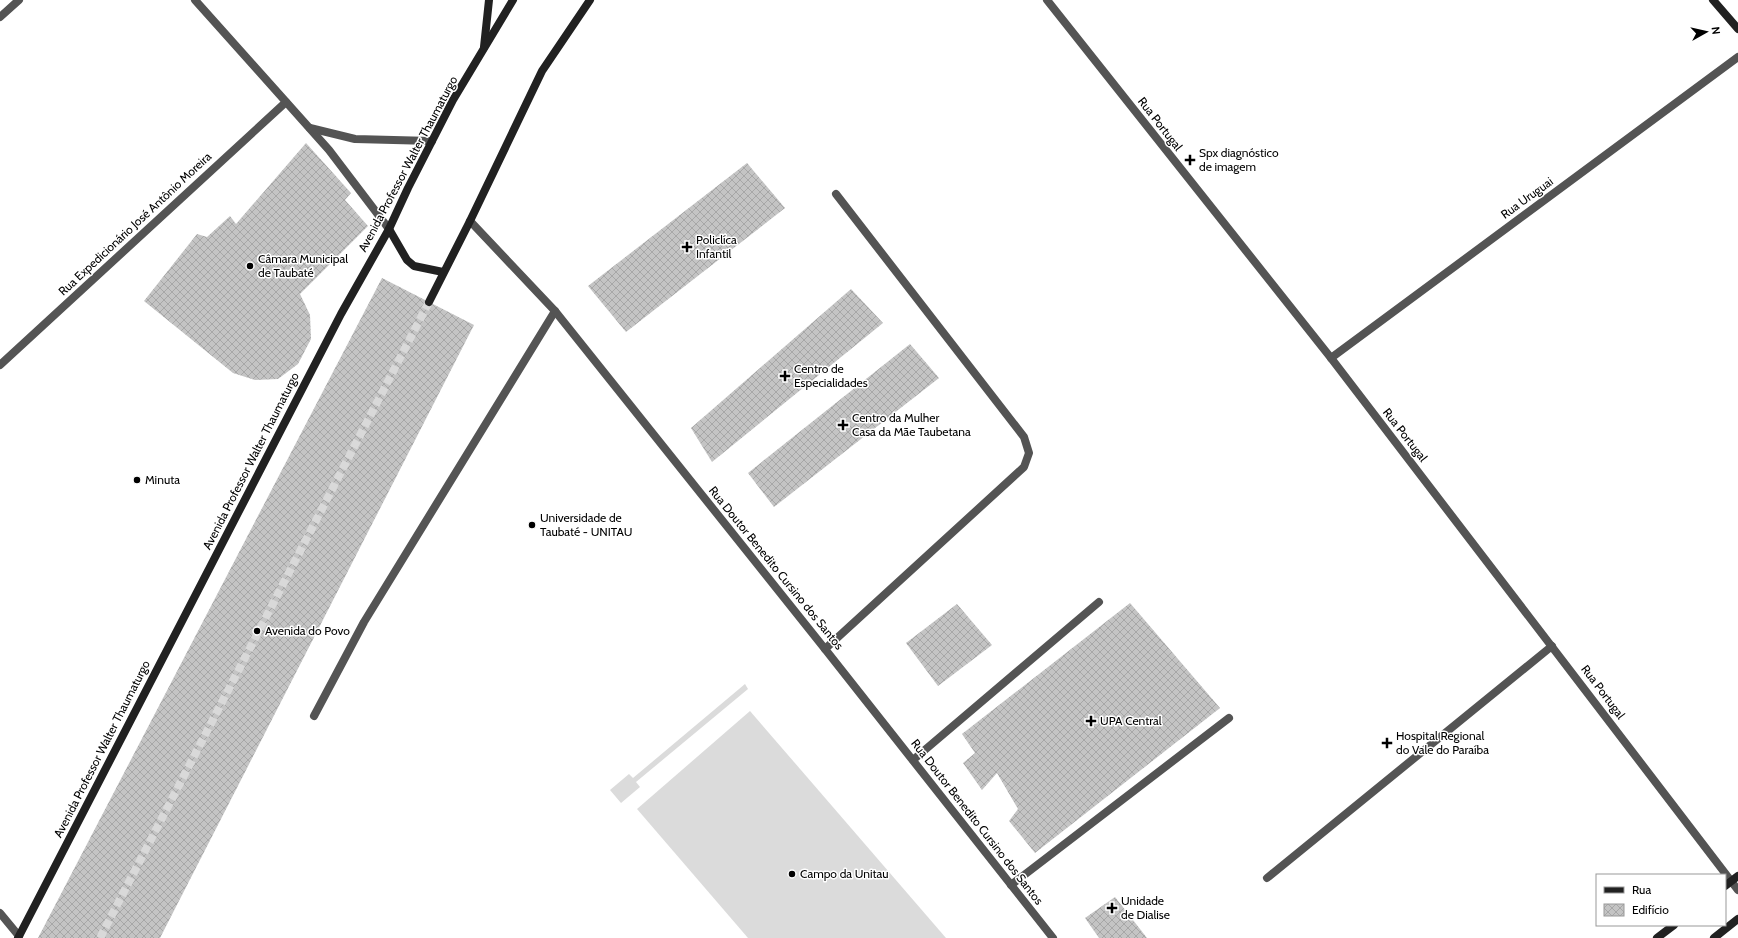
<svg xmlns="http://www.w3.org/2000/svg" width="1738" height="938" font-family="Cabin,sans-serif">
	<defs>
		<pattern id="building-cross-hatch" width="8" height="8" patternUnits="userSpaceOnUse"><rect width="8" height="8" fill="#c4c4c4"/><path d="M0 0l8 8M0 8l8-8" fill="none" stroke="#a7a7a7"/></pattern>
	</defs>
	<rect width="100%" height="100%" fill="#fff"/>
	<g fill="#dbdbdb">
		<path d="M745,684L748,689L636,782L640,787L621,803L610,790L629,774L633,778Z"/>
		<path d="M750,711L946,938H748L637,809Z"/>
	</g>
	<g fill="url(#building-cross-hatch)">
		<path d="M306,143L351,193L345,200L368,226L300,294L310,315L311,339L298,364L278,379L255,380L233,373L144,301L197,234L207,237L230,216L236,224Z"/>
		<path d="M747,163L785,208L626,332L588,286Z"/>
		<path d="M382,278L474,325L160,938H38Z"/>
		<path d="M851,289L883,323L712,462L691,428Z"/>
		<path d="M910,344L939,378L774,507L748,473Z"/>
		<path d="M1130,603L1220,708L1035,853L1009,821L1018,809L997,773L982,790L963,763L975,753L962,734Z"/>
		<path d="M957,604L992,645L938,686L906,643Z"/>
		<path d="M1115,897L1147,938H1099L1085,918Z"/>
	</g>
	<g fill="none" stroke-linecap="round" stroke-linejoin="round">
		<path stroke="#d9d9d9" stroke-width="8" stroke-dasharray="8 4" stroke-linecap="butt" d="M100,938L429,302"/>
		<g stroke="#545454" stroke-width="8">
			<path d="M825,649L1024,467L1029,453L1024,437L836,194"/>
			<path d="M314,716L364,622L555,311"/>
			<path d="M913,760L1099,602"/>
			<path d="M1267,878L1552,646"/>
			<path d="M1011,885L1229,718"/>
		</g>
		<g stroke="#545454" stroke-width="8">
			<path d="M195,0L329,150L389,229"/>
			<path d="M1047,0L1331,358L1738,890"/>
			<path d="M0,17L19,0"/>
			<path d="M310,128L355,139L432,141"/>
			<path d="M470,221L555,311L825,649L1053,938"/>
			<path d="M1331,358L1738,57"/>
			<path d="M0,365L286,102"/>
			<path d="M0,913L19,936"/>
		</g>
		<g stroke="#212121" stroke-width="8">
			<path d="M1713,0L1738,29"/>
			<path d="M484,47L489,0"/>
			<path d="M389,229L407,260L414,266L443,272"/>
			<path d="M429,302L470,221L542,71L590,0"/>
			<path d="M1725,886L1738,876"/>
			<path d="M18,938L341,314L389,229L408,188L453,100L513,0"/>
			<path d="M1657,938L1674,925"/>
			<path d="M1714,938L1738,919"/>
		</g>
	</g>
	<g fill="#000" stroke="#fff" stroke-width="1.5">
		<path d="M1188 154h4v4h4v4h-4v4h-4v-4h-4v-4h4z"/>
		<path d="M685 241h4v4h4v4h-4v4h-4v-4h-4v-4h4z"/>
		<circle cx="250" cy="266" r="4"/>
		<path d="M783 370h4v4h4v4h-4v4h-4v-4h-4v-4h4z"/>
		<path d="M841 419h4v4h4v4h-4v4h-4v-4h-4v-4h4z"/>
		<circle cx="137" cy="480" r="4"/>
		<circle cx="532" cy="525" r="4"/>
		<circle cx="257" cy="631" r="4"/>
		<path d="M1089 715h4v4h4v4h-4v4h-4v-4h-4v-4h4z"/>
		<path d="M1385 737h4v4h4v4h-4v4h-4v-4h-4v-4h4z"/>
		<circle cx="792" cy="874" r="4"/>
		<path d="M1110 902h4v4h4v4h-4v4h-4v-4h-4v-4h4z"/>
	</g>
	<g text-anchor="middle" stroke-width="3" stroke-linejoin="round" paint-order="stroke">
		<g font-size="12" fill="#000" stroke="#fff">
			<text transform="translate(1160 124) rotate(52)" y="4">Rua Portugal</text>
			<text transform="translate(408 164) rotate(-62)" y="4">Avenida Professor Walter Thaumaturgo</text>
			<text transform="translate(1527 198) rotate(-36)" y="4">Rua Uruguai</text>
			<text transform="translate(135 224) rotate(-43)" y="4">Rua Expedicionário José Antônio Moreira</text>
			<text transform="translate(1405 435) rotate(52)" y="4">Rua Portugal</text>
			<text transform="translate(251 461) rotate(-63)" y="4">Avenida Professor Walter Thaumaturgo</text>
			<text transform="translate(776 568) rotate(51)" y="4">Rua Doutor Benedito Cursino dos Santos</text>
			<text transform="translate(1603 692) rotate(53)" y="4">Rua Portugal</text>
			<text transform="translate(102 749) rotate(-63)" y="4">Avenida Professor Walter Thaumaturgo</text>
			<text transform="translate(977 822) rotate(52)" y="4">Rua Doutor Benedito Cursino dos Santos</text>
		</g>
		<g font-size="12" fill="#000" stroke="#fff" text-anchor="start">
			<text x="1199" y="157">Spx diagnóstico<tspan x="1199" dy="14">de imagem</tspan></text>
			<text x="696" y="244">Policlíca<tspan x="696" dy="14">Infantil</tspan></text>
			<text x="258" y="263">Câmara Municipal<tspan x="258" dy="14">de Taubaté</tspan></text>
			<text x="794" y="373">Centro de<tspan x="794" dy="14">Especialidades</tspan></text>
			<text x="852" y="422">Centro da Mulher<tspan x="852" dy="14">Casa da Mãe Taubetana</tspan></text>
			<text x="145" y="484">Minuta</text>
			<text x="540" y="522">Universidade de<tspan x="540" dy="14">Taubaté - UNITAU</tspan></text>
			<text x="265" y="635">Avenida do Povo</text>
			<text x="1100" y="725">UPA Central</text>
			<text x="1396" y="740">Hospital Regional<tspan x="1396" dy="14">do Vale do Paraíba</tspan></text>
			<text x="800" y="878">Campo da Unitau</text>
			<text x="1121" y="905">Unidade<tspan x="1121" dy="14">de Dialise</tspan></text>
		</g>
	</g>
	<rect x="1596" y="874" width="130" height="52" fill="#ffffff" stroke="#999999"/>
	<rect x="1604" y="887" width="20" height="6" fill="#212121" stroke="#999999"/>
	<text x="1632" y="894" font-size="12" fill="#000000">Rua</text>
	<rect x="1604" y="904" width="20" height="12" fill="url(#building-cross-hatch)" stroke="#999999"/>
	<text x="1632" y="914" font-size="12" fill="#000000">Edifício</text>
	<g transform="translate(1706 32) rotate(82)" stroke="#ffffff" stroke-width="3" paint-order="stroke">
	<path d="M0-3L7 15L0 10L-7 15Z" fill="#000000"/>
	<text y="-6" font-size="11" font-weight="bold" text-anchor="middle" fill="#000000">N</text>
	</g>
</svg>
